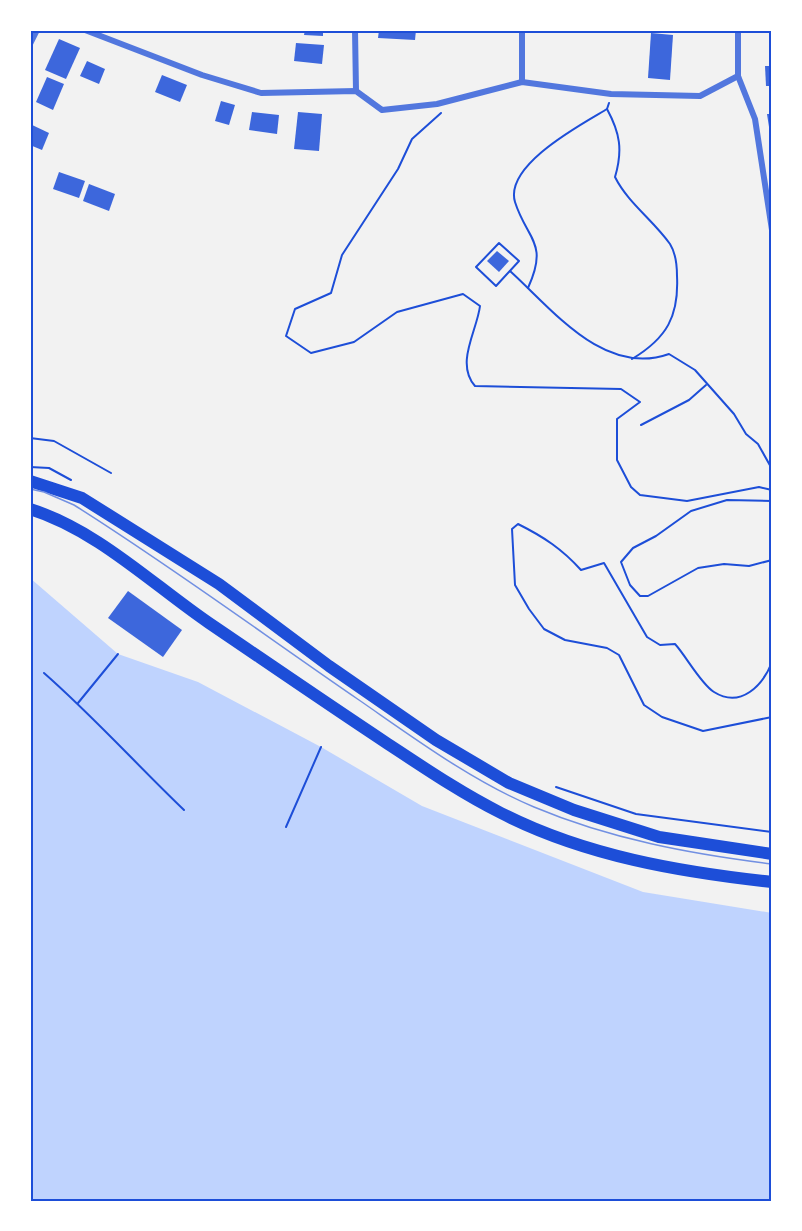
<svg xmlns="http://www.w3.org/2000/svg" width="802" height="1231" font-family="Helvetica,sans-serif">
	<rect width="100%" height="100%" fill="#f2f2f2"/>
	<path fill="#bfd3fe" d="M30,578L118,654L198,682L321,747L422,806L643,892L772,913V1201H30Z"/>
	<g fill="#3d67dc">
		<path d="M305,30H323V36L304,35Z"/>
		<path d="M379,30H416L415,40L378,38Z"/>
		<path d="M651,33L673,35L670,80L648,78Z"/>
		<path d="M59,39L80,48L66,79L45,70Z"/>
		<path d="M296,43L324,45L322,64L294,61Z"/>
		<path d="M87,61L105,69L99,84L80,76Z"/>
		<path d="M765,66H772V86H766Z"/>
		<path d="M162,75L187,85L180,102L155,92Z"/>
		<path d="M47,77L64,84L53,110L36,102Z"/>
		<path d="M221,101L235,105L229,125L215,121Z"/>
		<path d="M252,112L279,115L277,134L249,130Z"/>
		<path d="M298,112L322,114L319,151L294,149Z"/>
		<path d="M767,114H772V140H771Z"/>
		<path d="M30,124L49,133L42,150L30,145Z"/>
		<path d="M59,172L85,181L79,198L53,189Z"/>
		<path d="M89,184L115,194L109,211L83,201Z"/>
		<path d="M497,251L509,261L499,272L487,261Z"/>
		<path d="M128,591L182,630L163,657L108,618Z"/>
	</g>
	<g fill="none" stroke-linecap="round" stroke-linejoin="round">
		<g stroke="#1d4ed8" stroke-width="2">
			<path d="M609,103L607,109C620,133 623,150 615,177C628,203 653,220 670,244C675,252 677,266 677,276C679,316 667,338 632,359"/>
			<path d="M441,113L412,139L398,169L342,255L331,293L295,309L286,336L311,353L354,342L397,312L463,294L480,306C477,331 455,363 475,386L621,389L640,402L617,419V460L631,487L640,495L687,501L759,487L772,490"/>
			<path d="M499,243L519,261L496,286L476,267Z"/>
			<path d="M510,271C553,310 604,377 669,354L695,370L734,414L746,434L758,444L772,469"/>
			<path d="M528,288C549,242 527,240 515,202C504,165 582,124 607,109"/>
			<path d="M641,425L689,400L706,385"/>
			<path d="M30,438L54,441L111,473"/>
			<path d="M30,467L49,468L71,480"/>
			<path d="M772,501L727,500L691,511L656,536L633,548L621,562L630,585L640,596H648L698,568L724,564L749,566L772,560"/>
			<path d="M772,662C763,685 741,709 714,692C701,684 686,656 675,644L660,645L647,637L604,563L581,570C562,549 544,537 518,524L512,529L515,585L529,609L544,629L565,640L607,648L619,655L644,705L662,717L703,731L772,717"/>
			<path d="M44,673C93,716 137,765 184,810"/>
			<path d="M78,703L118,654"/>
			<path d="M556,787L636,814L772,832"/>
			<path d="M286,827L321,747"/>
		</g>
		<g stroke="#5277de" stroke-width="6">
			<path d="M85,30L202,75L261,93L356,91L382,110L437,104L522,82L611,94L700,96L738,76"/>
			<path d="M355,30L356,91"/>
			<path d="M522,30V82"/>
			<path d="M738,30V76L755,119L772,230"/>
			<path d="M30,44L37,30"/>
		</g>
		<g stroke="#1d4ed8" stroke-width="12">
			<path d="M30,481L82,498L219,584L329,666L436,740L509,783L574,810L659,837L772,854"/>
			<path d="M30,509C97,530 152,584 209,623C268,663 326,703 385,742C423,767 461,793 501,813C585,856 680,872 772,882"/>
		</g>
		<path stroke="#7290e2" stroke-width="1.5" d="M30,489L44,492L74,505C171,566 264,635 359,700C414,738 472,781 534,807C610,839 691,854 772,864"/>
	</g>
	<rect width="802" height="1231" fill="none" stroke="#ffffff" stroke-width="63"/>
	<rect x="32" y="32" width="738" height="1168" fill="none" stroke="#1d4ed8" stroke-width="2"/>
</svg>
